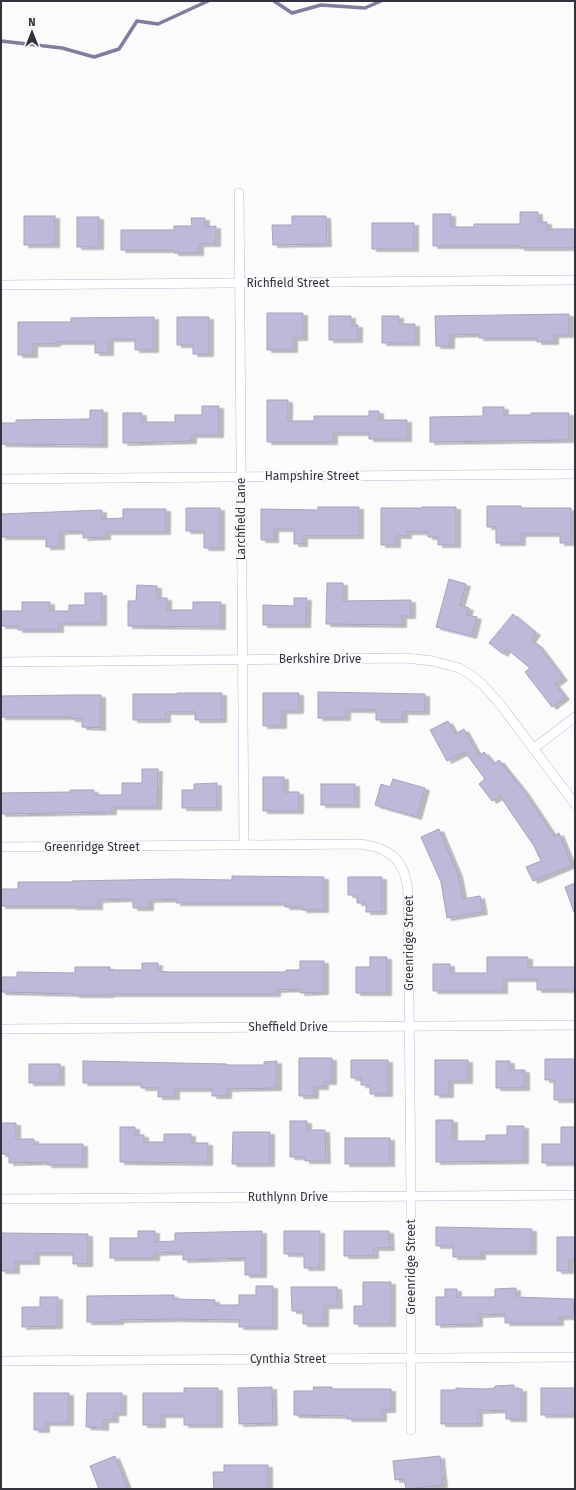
<svg xmlns="http://www.w3.org/2000/svg" width="576" height="1490" font-family="'Fira Sans',sans-serif">
	<defs>
		<filter id="shadow"><feDropShadow dx="4.5" dy="2.5" stdDeviation="0" flood-color="#0004"/></filter>
	</defs>
	<rect width="100%" height="100%" fill="#fbfbfb"/>
	<g fill="none" stroke-linecap="round" stroke-linejoin="round">
		<g stroke="#837c9f" stroke-width="3.5">
			<path d="M274,1L292,13L321,5L365,8L381,1"/>
			<path d="M1,41L62,48L94,57L119,49L137,21L158,24L208,1"/>
		</g>
	</g>
	<g fill="#bfb8d9" stroke="#a8a1c1" filter="url(#shadow)">
		<path d="M520,212H538V222H547V229H575V248H520V246H433V214H451V227H474V224H520Z"/>
		<rect x="24" y="216" width="31" height="29"/>
		<path d="M292,216H326L327,244L273,245L272,225H292Z"/>
		<rect x="77" y="217" width="22" height="30"/>
		<path d="M191,218H205V227L216,226V244H199V253H174V250H121V230H174V226H192Z"/>
		<rect x="372" y="223" width="42" height="26"/>
		<path d="M267,313H303V338H293V350H267Z"/>
		<path d="M569,314V335H554V342H537V338H479V334L450,335V346H436L435,316Z"/>
		<path d="M329,316H351V325H358V340H329Z"/>
		<path d="M382,316H399V324H415V343H382Z"/>
		<path d="M154,317V350H135V339H109V353H95V342H56V344H33V355H18V322H71V318Z"/>
		<path d="M177,317H209V354H193V345H177Z"/>
		<path d="M267,400H288V421H314V416H369V411H379V420H407V439H369V433H333V442H267Z"/>
		<path d="M202,406H219V435H192V441L123,443V413H142V422H175V415H202Z"/>
		<path d="M483,407H504V415H531V413H569V440L430,442V417L483,416Z"/>
		<path d="M90,410H103V445L1,444V423H16V420L90,419Z"/>
		<path d="M487,506H521V508H571V543H560V534H521V543H496V527H487Z"/>
		<path d="M318,507H359V536H303V544H294V529H274V540H261V509L318,510Z"/>
		<path d="M422,507H456V545H438V537H428V532H407V536H396V545H381V508H422Z"/>
		<path d="M186,508H220V548H204V531H186Z"/>
		<path d="M123,509H166V532H106V537L83,538V531L60,532V547H46V537H1V514L102,510V519L123,518Z"/>
		<path d="M449,579L466,584L460,605L469,608L467,615L477,617L472,636L436,627Z"/>
		<path d="M327,583H343V601L411,600V616H402V625L326,624Z"/>
		<path d="M137,585L157,586V598H167V610H193V602H221V627L128,626V601H136Z"/>
		<path d="M85,593H102V623H59V630H18V626H1V611H22V602H50V611H69V605H85Z"/>
		<path d="M294,598H307L306,625H263V605L294,606Z"/>
		<path d="M513,614L536,633L531,640L539,646L563,678L555,684L565,697L552,707L525,672L530,668L507,649L503,654L489,643Z"/>
		<path d="M318,692L425,694V712H403V720H376V710H346V718H318Z"/>
		<path d="M177,693H222V720H195V712H166V720H133V694H177Z"/>
		<path d="M263,693H299V711H282V726H263Z"/>
		<path d="M71,695H101V728L82,727V719H71V717H1V696Z"/>
		<path d="M448,721L455,734L464,729L479,756L484,752L494,764L499,760L524,791L554,836L559,833L572,865L533,881L526,867L541,861L534,846L500,796L492,801L479,784L485,779L465,752L447,761L430,730Z"/>
		<path d="M142,769H158L157,807H112V812L1,814V793L70,792V790H94V795H122V783H142Z"/>
		<path d="M263,777H284V792H299V811H263Z"/>
		<path d="M393,779L425,788L417,817L375,805L381,784L390,787Z"/>
		<path d="M217,783V808H182V790H194V784Z"/>
		<rect x="321" y="784" width="34" height="21"/>
		<path d="M439,829L458,874L463,899L480,896L483,912L447,918L441,882L421,837Z"/>
		<path d="M232,876L324,877V910H302V907H285V903H176V899L149,900V908H133V900L125,899L98,900V907H72V906H1V889H18V882H72V881L176,879L232,880Z"/>
		<path d="M348,877H382V912H366V903H357V895H348Z"/>
		<path d="M575,883V912H574L565,887Z"/>
		<path d="M370,957H387V993H356V967H370Z"/>
		<path d="M487,957H528V967H575V990H537V979H503V991H433V964H450V973H487Z"/>
		<path d="M300,961H324V992L300,993V989L276,990V994H110V995H75V994L1,992V977H17V972L75,973V967H110V970H142V963H158V971L168,972H286V970H300Z"/>
		<path d="M299,1058H332V1082H324V1087H314V1096H299Z"/>
		<path d="M545,1059H575V1100H554V1080H545Z"/>
		<path d="M351,1060H388V1094H370V1085H361V1078H351Z"/>
		<path d="M435,1060H468V1081H449V1095H435Z"/>
		<path d="M83,1061L227,1064V1065H264V1062L277,1061V1088L227,1089V1096H212V1089H175V1097H158V1088H141V1083H83Z"/>
		<path d="M496,1061H510V1070H525V1088H496Z"/>
		<rect x="29" y="1064" width="31" height="19"/>
		<path d="M436,1120H453V1141H486V1135H507V1126H524V1161L436,1162Z"/>
		<path d="M290,1121H307V1130H325L326,1161H305V1157H290Z"/>
		<path d="M1,1123H16V1139H34V1144H83V1165H47V1162L9,1163V1154H1Z"/>
		<path d="M120,1127H135V1135H144V1142H164V1134H191V1143H208V1163L120,1162Z"/>
		<path d="M561,1127H575V1163H542V1144H561Z"/>
		<path d="M233,1132H270V1164H232Z"/>
		<rect x="345" y="1138" width="45" height="26"/>
		<path d="M436,1227L532,1229V1252H481V1257H453V1246H436Z"/>
		<path d="M138,1231H155V1242L175,1241V1233L262,1231V1275H245V1258L183,1260V1252L155,1253V1258H110V1238H138Z"/>
		<path d="M284,1231H320V1268H304V1254H284Z"/>
		<path d="M344,1231H389L390,1248H374V1256H344Z"/>
		<path d="M1,1233L88,1234V1264H73V1253H35V1262H15V1271H1Z"/>
		<path d="M557,1237H575V1260H569V1271H557Z"/>
		<path d="M363,1282H391V1324H354V1306H363Z"/>
		<path d="M256,1286H273V1327H239V1320L174,1319L119,1320V1322H87V1296L174,1295V1299L215,1300V1305H239V1295H256Z"/>
		<path d="M291,1287H337L338,1306H324V1324H303V1311H292Z"/>
		<path d="M516,1288V1297L574,1299L573,1317H559V1323H505V1314L478,1315V1324L436,1325V1297H445V1289H457V1297H495V1289Z"/>
		<path d="M40,1297H58V1326L22,1327V1307H40Z"/>
		<path d="M514,1385V1389H522V1419H506V1410L478,1411V1424H441V1390H456V1388L486,1389L495,1388V1386Z"/>
		<path d="M272,1387L273,1423L239,1424L238,1388Z"/>
		<path d="M313,1387H332V1389H391V1410H382V1419H347V1416L294,1415V1391H314Z"/>
		<path d="M184,1388H218V1425H184V1415H161V1425H143V1393H184Z"/>
		<rect x="541" y="1388" width="34" height="27"/>
		<path d="M34,1393H69V1423H45V1430H34Z"/>
		<path d="M87,1393H122V1413H114V1420H104V1428L86,1427Z"/>
		<path d="M115,1456L128,1489H99L90,1466Z"/>
		<path d="M440,1456L443,1485L406,1489L404,1479L395,1480L393,1461Z"/>
		<path d="M224,1465H268V1489H214L213,1472H224Z"/>
	</g>
	<g fill="none" stroke-linecap="round" stroke-linejoin="round">
		<g stroke="#beb7d8" stroke-width="10">
			<g id="street">
				<path d="M239,193L244,845"/>
				<path d="M1,285L575,280"/>
				<path d="M1,479L575,474"/>
				<path d="M1,662L406,658L433,661L459,668L471,675L482,684L500,704L575,804"/>
				<path d="M533,749L575,717"/>
				<path d="M1,847L360,844C393,848 407,863 408,896L411,1196V1430"/>
				<path d="M1,1029L575,1025"/>
				<path d="M1,1199L575,1195"/>
				<path d="M1,1361L575,1357"/>
			</g>
		</g>
		<use href="#street" stroke="#fff" stroke-width="9"/>
	</g>
	<g text-anchor="middle" stroke-width="4" stroke-linejoin="round" paint-order="stroke">
		<g font-size="12" fill="#35323f" stroke="#fbfbfb">
			<text x="288" y="287">Richfield Street</text>
			<text x="312" y="480">Hampshire Street</text>
			<text transform="translate(241 519) rotate(-90)" y="4">Larchfield Lane</text>
			<text x="320" y="663">Berkshire Drive</text>
			<text x="92" y="851">Greenridge Street</text>
			<text transform="translate(409 943) rotate(-90)" y="4">Greenridge Street</text>
			<text x="288" y="1031">Sheffield Drive</text>
			<text x="288" y="1201">Ruthlynn Drive</text>
			<text transform="translate(411 1267) rotate(-90)" y="4">Greenridge Street</text>
			<text x="288" y="1363">Cynthia Street</text>
		</g>
	</g>
	<rect width="576" height="1490" fill="none" stroke="#35323f" stroke-width="4"/>
	<g transform="translate(32 32)" stroke="#fbfbfb" stroke-width="3" paint-order="stroke">
	<path d="M0-3L7 15L0 10L-7 15Z" fill="#35323f"/>
	<text y="-6" font-size="11" font-weight="bold" text-anchor="middle" fill="#35323f">N</text>
	</g>
</svg>
